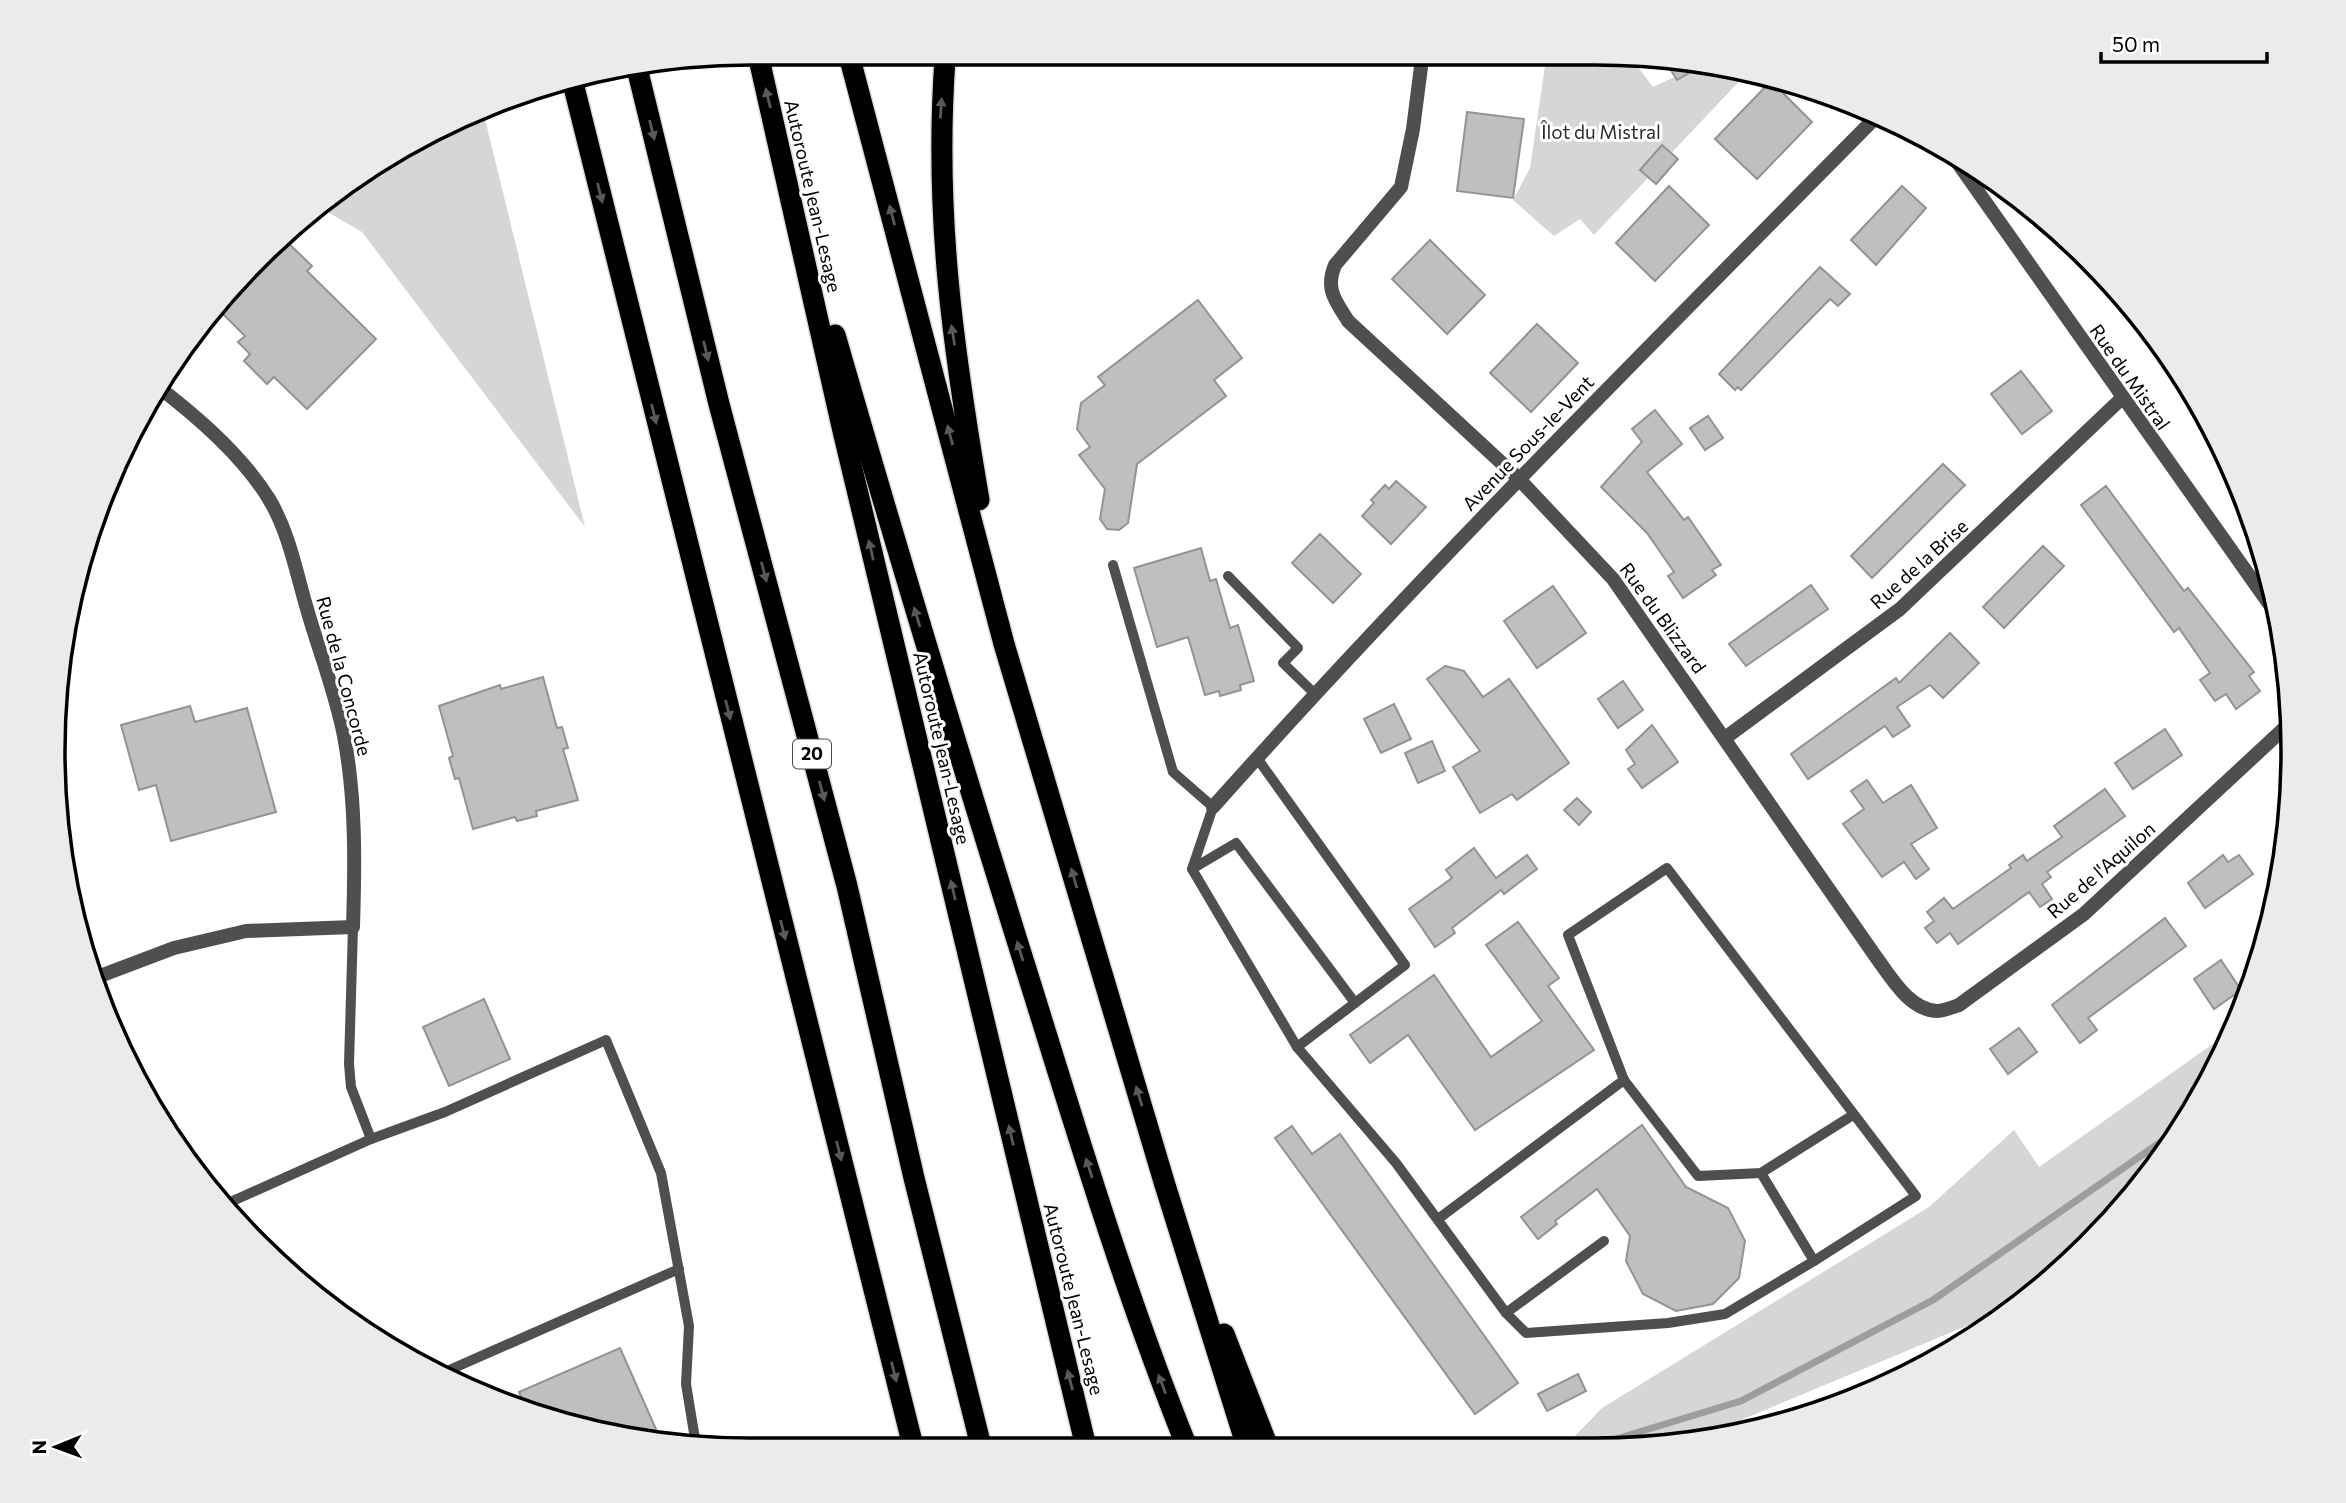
<svg xmlns="http://www.w3.org/2000/svg" width="2346" height="1503" font-family="Commissioner,sans-serif">
	<rect width="100%" height="100%" fill="#fff"/>
	<g fill="#d6d6d6">
		<path d="M1546,59H1632L1653,87L1704,63L1747,73L1594,235L1580,219L1554,236L1513,200L1530,168Z"/>
		<path d="M483,111L585,527L362,232L319,207L363,171Z"/>
		<path d="M2231,1031L2200,1101L2120,1212L2024,1302L1712,1432L1615,1449H1576L1574,1437L1602,1408L1929,1207L2014,1130L2039,1167Z"/>
	</g>
	<g fill="none" stroke-linecap="round" stroke-linejoin="round">
		<path stroke="#9d9d9d" stroke-width="7" d="M1583,1449L1741,1401L1933,1300L2181,1128"/>
	</g>
	<g fill="#bfbfbf" stroke="#939393" stroke-width="2">
		<path d="M1664,59H1686L1706,63L1677,80Z"/>
		<path d="M1771,81L1812,122L1757,179L1715,139Z"/>
		<path d="M1467,112L1524,119L1513,198L1457,191Z"/>
		<path d="M1662,145L1678,159L1656,184L1640,170Z"/>
		<path d="M1669,186L1709,225L1655,281L1616,243Z"/>
		<path d="M1902,186L1926,208L1876,265L1851,240Z"/>
		<path d="M282,237L312,266L307,271L376,339L307,409L274,377L267,384L244,361L250,354L238,342L245,336L215,306L258,257Z"/>
		<path d="M1430,240L1485,295L1447,334L1392,279Z"/>
		<path d="M1820,267L1850,294L1838,306L1830,299L1741,390L1738,387L1735,390L1719,374Z"/>
		<path d="M1198,300L1242,358L1214,380L1226,396L1137,464L1128,523L1119,530L1107,529L1100,519L1105,489L1079,455L1090,447L1077,429L1081,403L1105,385L1098,377Z"/>
		<path d="M1537,324L1578,363L1531,412L1490,373Z"/>
		<path d="M2021,371L2052,411L2022,434L1991,394Z"/>
		<path d="M1655,410L1682,444L1647,472L1684,520L1688,517L1721,565L1712,570L1716,575L1683,598L1668,576L1674,572L1647,533L1601,487L1642,442L1632,429Z"/>
		<path d="M1708,416L1723,438L1705,450L1690,428Z"/>
		<path d="M1943,464L1965,485L1872,578L1851,556Z"/>
		<path d="M1396,481L1426,507L1391,544L1362,516L1374,503L1371,500L1385,485L1389,489Z"/>
		<path d="M2106,486L2184,591L2188,588L2254,672L2249,676L2260,691L2236,709L2226,694L2215,701L2200,680L2210,673L2179,628L2174,632L2081,505Z"/>
		<path d="M1320,534L1361,574L1333,603L1292,563Z"/>
		<path d="M2043,546L2064,566L2004,628L1983,607Z"/>
		<path d="M1201,548L1210,581L1216,579L1230,628L1238,625L1254,681L1240,685L1241,690L1220,696L1219,691L1205,695L1188,637L1157,647L1134,568Z"/>
		<path d="M1811,585L1828,609L1746,666L1729,644Z"/>
		<path d="M1553,586L1586,633L1537,668L1504,621Z"/>
		<path d="M1950,633L1979,663L1943,698L1930,685L1897,707L1910,726L1893,737L1885,726L1808,779L1791,754L1896,678L1899,683Z"/>
		<path d="M1445,666L1464,671L1483,697L1509,679L1569,763L1517,800L1512,794L1480,813L1453,767L1480,751L1427,679Z"/>
		<path d="M543,677L557,728L562,727L568,748L563,749L578,800L536,811L537,816L517,821L515,817L473,829L459,778L455,779L449,758L453,756L439,706L500,685L501,689Z"/>
		<path d="M1623,681L1643,710L1618,728L1598,699Z"/>
		<path d="M1394,704L1411,739L1381,753L1364,719Z"/>
		<path d="M190,706L195,722L247,708L276,812L171,841L156,785L139,790L121,725Z"/>
		<path d="M1652,725L1678,762L1642,788L1628,769L1635,764L1626,750Z"/>
		<path d="M2165,729L2182,755L2133,789L2115,763Z"/>
		<path d="M1432,741L1445,771L1418,783L1405,753Z"/>
		<path d="M1867,780L1883,803L1911,785L1937,828L1911,844L1929,869L1916,879L1904,862L1882,877L1843,824L1864,809L1851,791Z"/>
		<path d="M2105,789L2125,816L2047,872L2051,877L2042,884L2052,899L2040,907L2029,892L1958,944L1950,933L1937,943L1925,928L1934,921L1927,912L1944,898L1953,909L2011,868L2009,865L2023,855L2027,861L2062,837L2054,826Z"/>
		<path d="M1577,798L1591,812L1579,825L1564,810Z"/>
		<path d="M1474,848L1496,878L1527,855L1537,869L1504,894L1501,890L1452,928L1455,933L1435,947L1409,909L1452,878L1446,870Z"/>
		<path d="M2223,855L2228,862L2239,855L2253,874L2205,908L2188,883Z"/>
		<path d="M2165,918L2186,946L2088,1018L2097,1030L2080,1043L2052,1005Z"/>
		<path d="M1518,922L1559,978L1548,986L1594,1050L1475,1130L1408,1035L1370,1063L1350,1035L1434,975L1491,1057L1542,1021L1486,945Z"/>
		<path d="M2221,960L2241,990L2214,1009L2194,979Z"/>
		<path d="M484,999L510,1059L449,1086L423,1027Z"/>
		<path d="M2019,1028L2037,1052L2008,1074L1990,1049Z"/>
		<path d="M1642,1125L1686,1187L1728,1208L1745,1241L1739,1278L1713,1304L1676,1311L1643,1294L1626,1261L1630,1236L1597,1189L1555,1221L1557,1224L1538,1239L1521,1217Z"/>
		<path d="M1292,1126L1312,1154L1340,1134L1518,1383L1475,1414L1275,1138Z"/>
		<path d="M620,1348L663,1445L526,1408L519,1392Z"/>
		<path d="M1578,1374L1586,1391L1547,1411L1538,1394Z"/>
	</g>
	<g fill="none" stroke-linecap="round" stroke-linejoin="round">
		<g stroke="#dbdbdb" stroke-width="24">
			<g id="motorway">
				<path d="M759,59L843,431L1086,1447"/>
				<path d="M850,59L1004,644L1165,1185L1247,1447"/>
				<path d="M945,59C934,214 953,348 979,500"/>
				<path d="M636,64L719,404L847,886L914,1178L981,1446"/>
				<path d="M572,79L913,1446"/>
				<path d="M835,335C896,547 960,758 1026,969C1076,1129 1124,1291 1187,1447"/>
				<path d="M1224,1334L1268,1447"/>
			</g>
		</g>
		<g stroke="#4f4f4f" stroke-width="10">
			<path d="M1113,565L1173,772L1213,807L1192,869L1297,1047L1396,1163L1506,1313L1604,1241"/>
			<path d="M1228,576L1298,648L1283,663L1314,693"/>
			<path d="M1257,758L1405,965L1297,1047"/>
			<path d="M1192,869L1236,843L1355,1003"/>
			<path d="M353,927L349,1064L351,1087L371,1139"/>
			<path d="M1624,1080L1698,1176L1761,1173L1853,1115"/>
			<path d="M226,1204L371,1139L445,1112L606,1040L661,1173L689,1326L686,1384L696,1445"/>
			<path d="M1438,1219L1624,1080L1568,935L1667,868L1916,1196L1814,1261"/>
			<path d="M1506,1313L1526,1333L1668,1323L1725,1314L1814,1261L1761,1173"/>
			<path d="M438,1375L679,1269"/>
		</g>
		<g stroke="#4f4f4f" stroke-width="14">
			<path d="M1422,59L1413,129L1401,187L1335,265C1325,289 1335,300 1348,321L1519,479L1613,579L1876,957C1890,976 1909,1010 1937,1011C1944,1011 1953,1007 1959,1005L2084,914L2291,722"/>
			<path d="M1955,159L2277,615"/>
			<path d="M1725,738L1900,609L2121,399"/>
			<path d="M1213,807C1426,568 1654,342 1879,114"/>
			<path d="M92,979L174,948L246,931L353,927C355,863 356,800 344,736C336,694 319,651 307,609C296,572 289,532 269,499C242,455 198,417 157,386"/>
		</g>
		<use href="#motorway" stroke="#000" stroke-width="21"/>
	</g>
	<defs><path id="oneway-solid" d="M-6-.8H1V-3.2L6.5 0L1 3.2V.8H-6Z" transform="scale(1.75)"/></defs>
	<g fill="#595959">
		<use href="#oneway-solid" transform="translate(768 98) rotate(-104)"/>
		<use href="#oneway-solid" transform="translate(941 108) rotate(-86)"/>
		<use href="#oneway-solid" transform="translate(652 130) rotate(76)"/>
		<use href="#oneway-solid" transform="translate(600 193) rotate(76)"/>
		<use href="#oneway-solid" transform="translate(892 215) rotate(-105)"/>
		<use href="#oneway-solid" transform="translate(953 335) rotate(-99)"/>
		<use href="#oneway-solid" transform="translate(706 351) rotate(76)"/>
		<use href="#oneway-solid" transform="translate(654 414) rotate(76)"/>
		<use href="#oneway-solid" transform="translate(950 435) rotate(-105)"/>
		<use href="#oneway-solid" transform="translate(871 550) rotate(-103)"/>
		<use href="#oneway-solid" transform="translate(764 572) rotate(75)"/>
		<use href="#oneway-solid" transform="translate(917 617) rotate(-107)"/>
		<use href="#oneway-solid" transform="translate(728 710) rotate(76)"/>
		<use href="#oneway-solid" transform="translate(822 791) rotate(75)"/>
		<use href="#oneway-solid" transform="translate(1074 878) rotate(-106)"/>
		<use href="#oneway-solid" transform="translate(953 890) rotate(-103)"/>
		<use href="#oneway-solid" transform="translate(783 930) rotate(76)"/>
		<use href="#oneway-solid" transform="translate(1020 951) rotate(-107)"/>
		<use href="#oneway-solid" transform="translate(1139 1096) rotate(-107)"/>
		<use href="#oneway-solid" transform="translate(1011 1135) rotate(-103)"/>
		<use href="#oneway-solid" transform="translate(839 1151) rotate(76)"/>
		<use href="#oneway-solid" transform="translate(1089 1168) rotate(-108)"/>
		<use href="#oneway-solid" transform="translate(894 1372) rotate(76)"/>
		<use href="#oneway-solid" transform="translate(1070 1380) rotate(-104)"/>
		<use href="#oneway-solid" transform="translate(1162 1384) rotate(-111)"/>
	</g>
	<g text-anchor="middle" stroke-width="6" stroke-linejoin="round" paint-order="stroke">
		<rect fill="#fff" stroke="#4c4c4c" stroke-width="2" x="793" y="739.5" width="38" height="29" rx="5"/>
		<g font-size="18" font-weight="bold" fill="#000">
			<text x="812" y="760">20</text>
		</g>
		<g font-size="19" fill="#2d2d2d" stroke="#fff">
			<text x="1601" y="139">Îlot du Mistral</text>
		</g>
		<g font-size="19" fill="#000" stroke="#fff">
			<text transform="translate(813 196) rotate(77)" y="7">Autoroute Jean-Lesage</text>
			<text transform="translate(2130 377) rotate(55)" y="7">Rue du Mistral</text>
			<text transform="translate(1528 443) rotate(-46)" y="7">Avenue Sous-le-Vent</text>
			<text transform="translate(1919 564) rotate(-42)" y="7">Rue de la Brise</text>
			<text transform="translate(1663 618) rotate(54)" y="7">Rue du Blizzard</text>
			<text transform="translate(344 676) rotate(75)" y="7">Rue de la Concorde</text>
			<text transform="translate(942 748) rotate(77)" y="7">Autoroute Jean-Lesage</text>
			<text transform="translate(2101 870) rotate(-41)" y="7">Rue de l'Aquilon</text>
			<text transform="translate(1074 1299) rotate(76)" y="7">Autoroute Jean-Lesage</text>
		</g>
	</g>
	<path d="M0 0H2346V1503H0ZM751 65H1595A686 686 0 0 1 2281 751V752A686 686 0 0 1 1595 1438H751A686 686 0 0 1 65 752V751A686 686 0 0 1 751 65Z" fill="#ebebeb" fill-rule="evenodd"/>
	<path fill="none" stroke="#000" stroke-width="3.5" d="M751 65H1595A686 686 0 0 1 2281 751V752A686 686 0 0 1 1595 1438H751A686 686 0 0 1 65 752V751A686 686 0 0 1 751 65Z"/>
	<g transform="translate(56 1447) rotate(269)" stroke="#ffffff" stroke-width="5" paint-order="stroke">
	<path d="M0-5L12 26L0 18L-12 26Z" fill="#000000"/>
	<text y="-10" font-size="19" font-weight="bold" text-anchor="middle" fill="#000000">N</text>
	</g>
	<path d="M2101 52v10h166v-10" fill="none" stroke="#000000" stroke-width="3.5"/>
	<text x="2112" y="52" font-size="21" fill="#000000" stroke="#ffffff" stroke-width="5" paint-order="stroke">50 m</text>
</svg>
